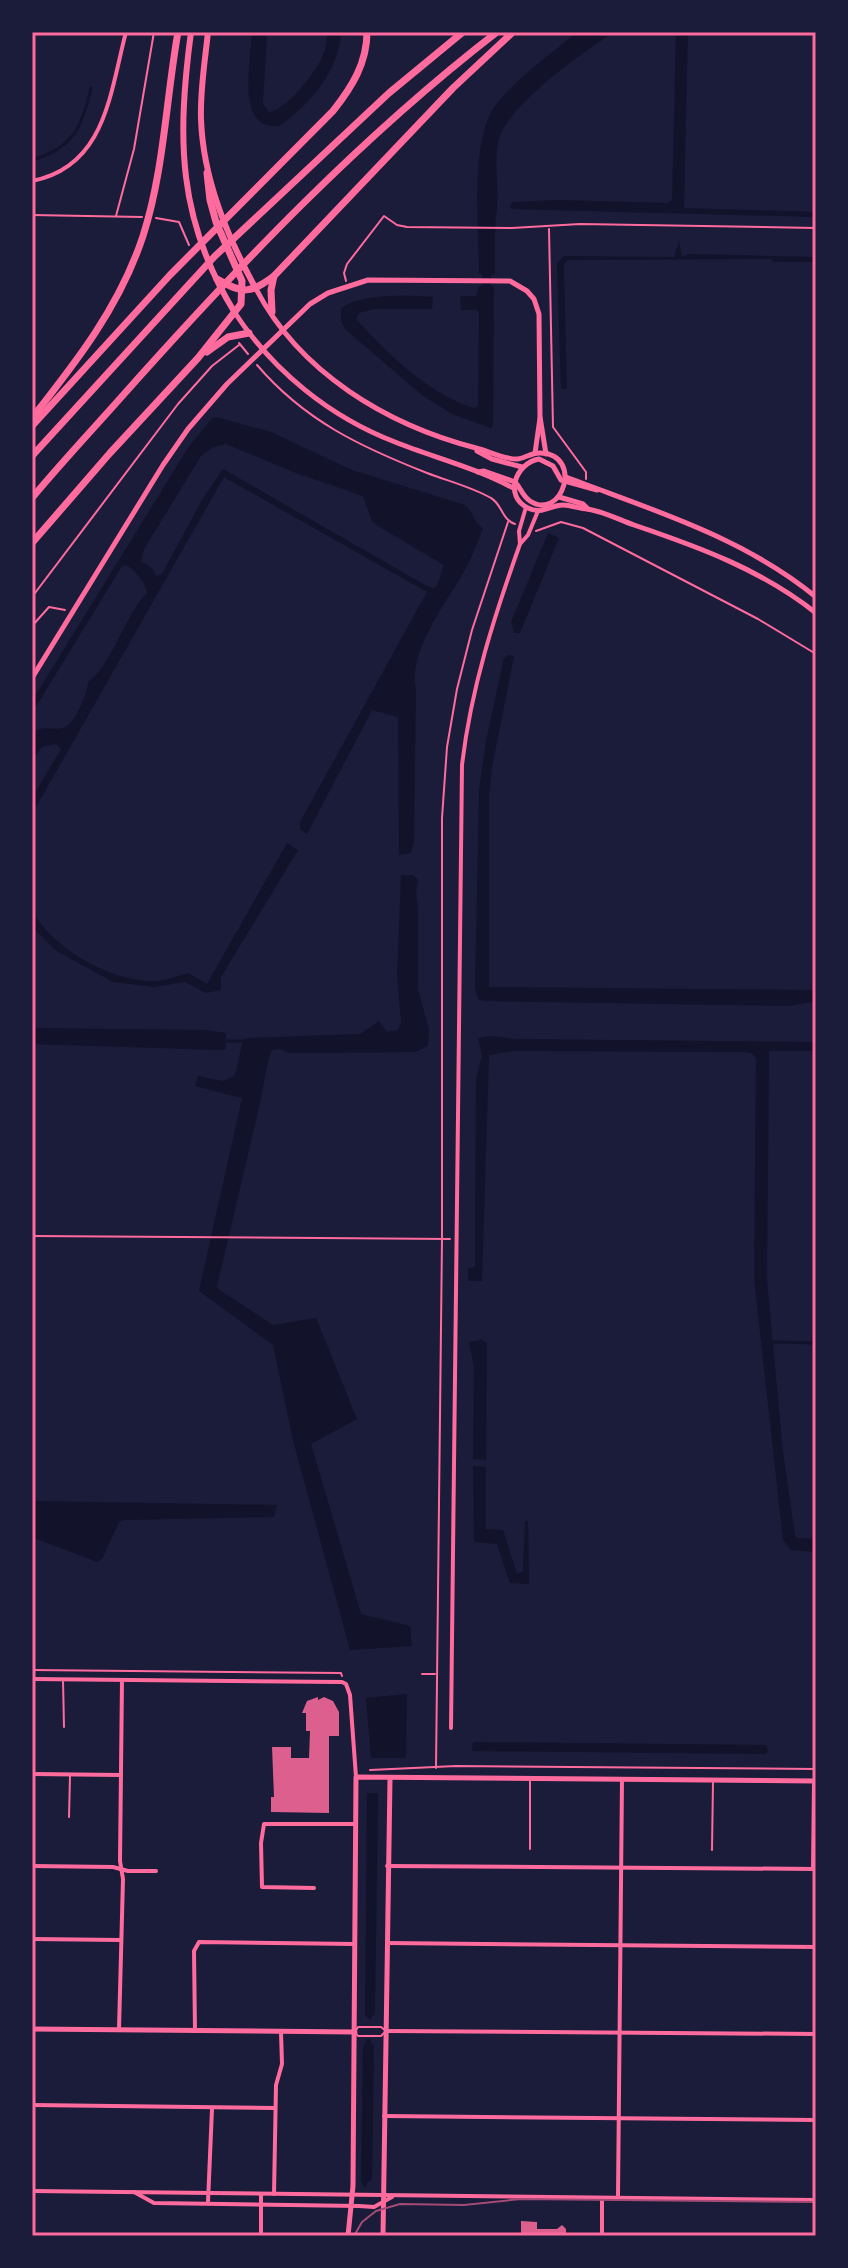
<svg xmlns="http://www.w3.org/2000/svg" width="848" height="2268" font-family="'Fira Sans',sans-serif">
	<rect width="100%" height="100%" fill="#1b1b3a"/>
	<g fill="#12122b" fill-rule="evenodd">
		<path d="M252,32H267L263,104L269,112C287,110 315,73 322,57C326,49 327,41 327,32H341C339,71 310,105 279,126C235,131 251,60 252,32Z"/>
		<path d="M577,32H614C583,52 509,104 499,139C493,162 499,184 497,207C494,229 495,252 495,274L491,275V286L494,287L493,426L491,428L452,414L422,395L346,330L341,321V309C356,293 411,295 433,297L432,309H374L359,313L356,319C387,353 428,394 474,408L478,406L479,313L476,310H461L460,296H476L479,286H482V274H479C479,229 469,137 497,103C519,76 551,54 577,32Z"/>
		<path d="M676,32H688L684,208L816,212V217L511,209L510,205L513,202L559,200L668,203L672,200Z"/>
		<path d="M679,241L682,257L688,254L816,257V262H774L771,259L568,260L564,264V275L567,389H561L557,263L564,256L674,257Z"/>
		<path d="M216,417L271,432L352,470L465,505C474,513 472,520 483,529C478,540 474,552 468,564C451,597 407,650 416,689L414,841L411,853L399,855L398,717L372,710L307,834L300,829V822L427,592L224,477L32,814V798L61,749L56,744L42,747L32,760V734C43,724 51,731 63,728C75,725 88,692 88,682C112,666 125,614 147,593C146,583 135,570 126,565L122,566L32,713V701L188,448L212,418ZM226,444L296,473L363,496L372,521L378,526L444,565L437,586L433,588L425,585L223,469L202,500L162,574L156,576L152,568L141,561L144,549L201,456L213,447Z"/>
		<path d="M548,533L559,538L520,633H514L511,622Z"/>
		<path d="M508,655L514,656L492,767L489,795V987L814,990L816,831V1005L812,1002L788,1006L484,1001L478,999L475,988L479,790L486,741L504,658Z"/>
		<path d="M287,843L298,850L221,977V990L206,993L185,982L154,987L113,982L55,950L36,931L32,924V910C52,949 113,983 157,981C167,980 178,976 188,973L207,984Z"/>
		<path d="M401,875H413L418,880L416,893L418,909V989L429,1030L428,1046L415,1052L290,1053L280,1049L272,1050L268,1061L260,1103L217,1286L218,1289L273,1325L316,1318L357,1419L311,1444L361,1614L410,1626L412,1646L350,1650L293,1440L273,1345L199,1291L242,1098L195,1086L198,1076L222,1081L233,1077L236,1071L243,1040L247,1038L360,1034L379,1021L387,1032L398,1030L401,1022L397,975Z"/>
		<path d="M32,1028L206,1030L226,1033V1049L220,1050L32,1044Z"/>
		<path d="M489,1036L516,1039L816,1042V1051H769L767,1280L783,1452L795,1535L797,1538L816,1539V1552L791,1550L783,1540L754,1278L756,1058L751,1053L742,1052L513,1051L489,1055L482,1281H468V1269L475,1267V1260L476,1078L482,1056L478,1038Z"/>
		<path d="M482,1340L487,1343L486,1460L473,1459L474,1367L469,1342Z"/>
		<path d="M473,1466L486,1467V1529L503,1530L517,1574L523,1571L525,1521H528L529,1584L510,1583L497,1544L474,1542Z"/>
		<path d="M32,1501L277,1505L274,1517L124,1520L119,1522L102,1559L97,1562L32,1537Z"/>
		<path d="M407,1694L406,1758H371L366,1698Z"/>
		<path d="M473,1742L766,1745L768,1751L766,1754L472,1751Z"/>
		<path d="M367,1793H378L375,2013L370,2020L365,2015Z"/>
		<path d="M367,2039H370L374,2047L372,2179L367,2183V2187H364L361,2181L363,2047Z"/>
	</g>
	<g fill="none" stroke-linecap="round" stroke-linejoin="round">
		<g stroke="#12122b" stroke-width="3">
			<path d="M32,160C73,148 82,128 91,88"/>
			<path d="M224,1041H244"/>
			<path d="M773,1342L816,1343"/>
		</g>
	</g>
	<g fill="#dd5f8e">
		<path d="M318,1697V1700L324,1697L333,1701L339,1712V1736H329V1813L271,1812V1797H274L272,1747H291V1758H309L310,1731H306V1713H302L307,1701Z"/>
		<path d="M521,2221L537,2222V2229H557L562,2225L566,2229V2236H521Z"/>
	</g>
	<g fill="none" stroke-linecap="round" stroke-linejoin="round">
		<g stroke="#ff6b9d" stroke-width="2">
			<path d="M32,215L142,217"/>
			<path d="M116,216L134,149L154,32"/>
			<path d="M156,218L179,222L189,245"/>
			<path d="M549,229L553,427L586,472V479"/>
			<path d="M346,281L344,273L347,264L384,216L397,225L407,227L512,228L580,224L816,228"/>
			<path d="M239,343L248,354"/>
			<path d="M257,365C305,421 361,447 427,473C448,481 472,487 491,498C502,504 502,520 515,524"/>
			<path d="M536,531L561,522L583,528L758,619L816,654"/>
			<path d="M32,597L178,404L212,366L239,345"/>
			<path d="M32,626L49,607L65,610"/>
			<path d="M32,1236L450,1239"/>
			<path d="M32,1670L341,1673L342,1676"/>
			<path d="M422,1674H435"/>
			<path d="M436,1768L442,1239V818L447,747L457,689L472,630L508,522"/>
			<path d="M370,1770L456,1766L816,1769"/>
			<path d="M358,2027H381L386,2031L381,2036H358L355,2032Z"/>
		</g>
		<g stroke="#ff6b9d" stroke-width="2">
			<path d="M63,1680L64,1727"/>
			<path d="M69,1817L70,1776"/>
			<path d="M530,1849V1778"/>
			<path d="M712,1850L713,1781"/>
		</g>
		<g stroke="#ff6b9d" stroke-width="4">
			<path d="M32,181C106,167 110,92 126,32"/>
			<path d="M520,544L528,535L538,511"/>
			<path d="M32,1679L342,1682L346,1684L350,1695L356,1777"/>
			<path d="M451,1728L462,765C471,688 494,617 520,544L519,531L526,507"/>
			<path d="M32,1774L121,1775"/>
			<path d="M32,1866L113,1867L128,1871H156"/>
			<path d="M387,1866L816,1869"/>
			<path d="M813,1869L814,1781"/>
			<path d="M314,1888L262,1887L261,1843L264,1824H356"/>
			<path d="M32,1939L120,1940"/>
			<path d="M387,1943L816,1947"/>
			<path d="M119,2029L123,1879L120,1861L122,1680"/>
			<path d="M195,2031L194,1951L199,1942L355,1944"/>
			<path d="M386,2031L816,2034"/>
			<path d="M32,2105L275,2108"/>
			<path d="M384,2116L816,2120"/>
			<path d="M32,2191L816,2200"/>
			<path d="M134,2192L154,2203L359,2206L374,2207L392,2197"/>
			<path d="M274,2194L276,2085L282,2064L281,2032"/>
			<path d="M618,2197L622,1779"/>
			<path d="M602,2198V2236"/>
			<path d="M208,2202L212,2109"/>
			<path d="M261,2236V2194"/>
		</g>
		<g stroke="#ff6b9d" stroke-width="5">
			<path d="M535,453L540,418"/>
			<path d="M32,678L163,465L188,429L227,384L310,304L328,293L368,280L510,281L527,291L534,299L539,314L540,417L546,454"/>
			<path d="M32,2029L355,2032"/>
			<path d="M348,2236L353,2186L356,1777L816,1781"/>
			<path d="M383,2236L390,1779"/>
		</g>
		<g stroke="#ff6b9d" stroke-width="5">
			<path d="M256,289C300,373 387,425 476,448C488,451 506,460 518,459C526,458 532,452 541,453C584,455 562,522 530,501C522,496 521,488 515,482"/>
			<path d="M235,313C273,371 330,417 395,442C435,458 477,468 515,489"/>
			<path d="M477,451L492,459L522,467"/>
			<path d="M478,472L484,471L515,482"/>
			<path d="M566,477C652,510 743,537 816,597"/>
			<path d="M597,490L561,480L553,466L539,459C516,463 503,496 528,508C542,515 550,505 563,505C571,505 580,509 587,509C602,511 620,520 634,525C699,547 762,570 816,613"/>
			<path d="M559,497L583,504L588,509"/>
		</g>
		<g stroke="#ff6b9d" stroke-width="6">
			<path d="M191,32C177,138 177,219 235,313"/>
			<path d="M208,32C205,61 200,90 201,119C203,179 227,236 256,289"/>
		</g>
		<g stroke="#ff6b9d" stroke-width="7">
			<path d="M217,279C243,294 250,294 274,276L453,88L513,32"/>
			<path d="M272,312L271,290L274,276"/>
			<path d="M207,352L228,337L249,333"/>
			<path d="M32,418C77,361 120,306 143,236C164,171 166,99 178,32"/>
			<path d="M32,426L170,275L333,111C352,87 367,63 367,32"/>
			<path d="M32,456L215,256L389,93L463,32"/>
			<path d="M32,498C62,462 94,428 125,393C240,264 360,138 497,32"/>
			<path d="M32,543L110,453L198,358L241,304L242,281L216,222L210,200L207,173"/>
		</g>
		<path stroke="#a44b75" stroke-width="2" d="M354,2236L362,2222L376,2211L400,2204L464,2205L521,2199L816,2202"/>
	</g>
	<rect width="848" height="2268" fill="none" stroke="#1b1b3a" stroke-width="68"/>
	<rect x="34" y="34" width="780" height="2200" fill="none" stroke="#ff6b9d" stroke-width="3"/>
</svg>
